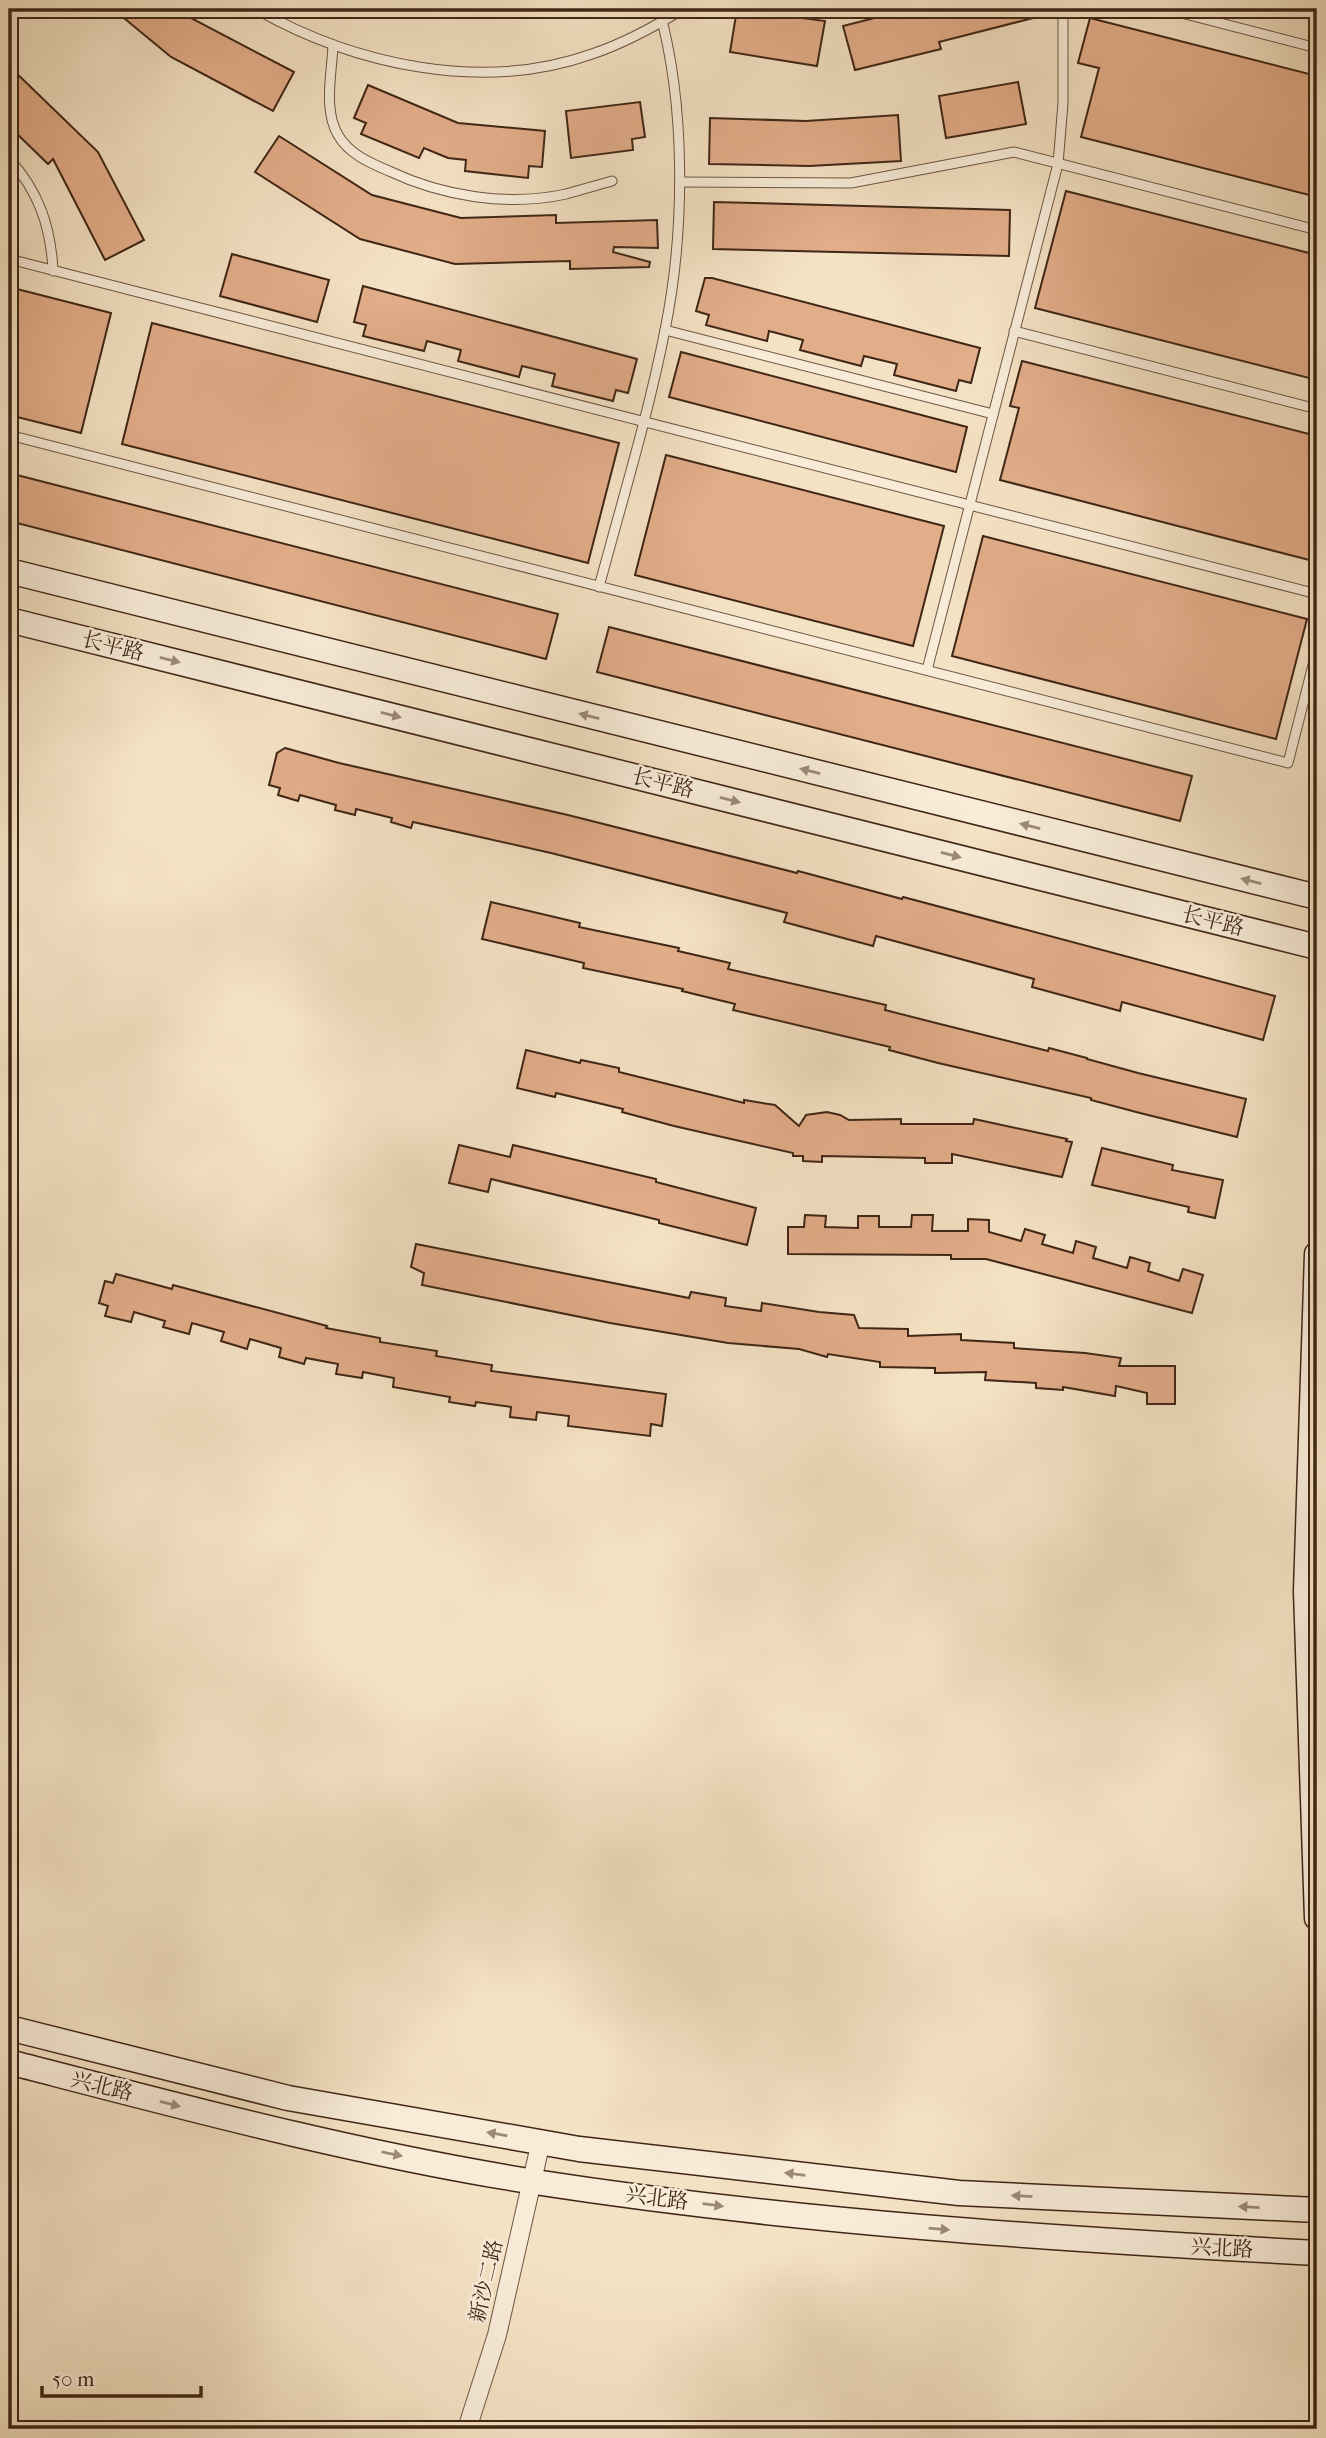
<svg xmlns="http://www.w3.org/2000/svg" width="1326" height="2438" font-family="'IM FELL French Canon','Noto Serif SC',serif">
	<rect width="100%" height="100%" fill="#f4e2c4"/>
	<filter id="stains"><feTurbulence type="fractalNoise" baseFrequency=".00286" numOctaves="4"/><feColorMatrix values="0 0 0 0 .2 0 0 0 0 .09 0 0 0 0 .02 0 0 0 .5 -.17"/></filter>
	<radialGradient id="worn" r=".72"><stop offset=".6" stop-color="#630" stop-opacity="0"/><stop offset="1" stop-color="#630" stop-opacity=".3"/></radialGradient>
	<g fill="#e2ad89" stroke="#402616" stroke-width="2">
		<path d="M113,9H196L189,17L294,72L273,111L171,57Z"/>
		<path d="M737,9L825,21L817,66L730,52Z"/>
		<path d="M910,9H1045V15L939,42L941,49L855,70L843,26Z"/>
		<path d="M1090,18L1317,76V197L1081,137L1099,68L1078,63Z"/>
		<path d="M9,66L98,152L144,240L105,260L53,159L48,164L9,126Z"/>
		<path d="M1018,82L1026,124L946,138L939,96Z"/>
		<path d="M368,85L458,123L545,131L542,167L529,166L528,178L465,171L466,160L448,158L424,148L419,158L361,134L366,123L354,118Z"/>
		<path d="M640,102L645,137L632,139L633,150L571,158L566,111Z"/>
		<path d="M898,115L901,161L809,166L709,164L710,118L806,121Z"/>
		<path d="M279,136L372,195L461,218L556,215V223L657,220L658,248L614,247L613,252L650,262L649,267L570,269V261L455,264L360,239L255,172Z"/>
		<path d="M1066,191L1317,255V380L1035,308Z"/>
		<path d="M714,202L1010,210L1009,256L713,249Z"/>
		<path d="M232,254L329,280L317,322L220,296Z"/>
		<path d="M705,278H712L980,348L971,383L959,380L956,391L894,375L897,364L864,356L861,366L800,350L803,340L769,331L767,341L706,325L709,315L696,311Z"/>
		<path d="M363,286L637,359L628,393L616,390L613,401L552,386L555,374L522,366L519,377L458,361L461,350L427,341L424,351L363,336L366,325L354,322Z"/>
		<path d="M9,287L111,313L81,433L9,415Z"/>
		<path d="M152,323L619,443L588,563L122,444Z"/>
		<path d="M681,352L967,427L956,472L669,397Z"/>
		<path d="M1022,361L1317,436V562L1000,480L1019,408L1010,406Z"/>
		<path d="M666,455L944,526L913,646L635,575Z"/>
		<path d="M9,473L558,614L546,659L9,521Z"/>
		<path d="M983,536L1307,619L1276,739L952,656Z"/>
		<path d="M609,627L1192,776L1180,821L597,672Z"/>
		<path d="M285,748L339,763L568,815L797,873L798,871L902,899L903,897L1275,996L1263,1040L1122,1002L1120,1011L1032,987L1034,979L876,936L873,946L784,922L787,913L551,853L413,822L411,828L391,822L392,818L356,809L355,815L335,810L336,805L300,795L298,801L278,795L280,788L269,785L277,753Z"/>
		<path d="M491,902L580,923L579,927L679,948L678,951L730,963L728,969L886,1005L885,1010L936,1023L1048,1051L1049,1048L1087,1058V1059L1138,1073L1246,1099L1237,1137L1140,1113L1091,1100V1098L938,1063L889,1050L890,1047L733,1010L735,1004L682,991L683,989L583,968L584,963L482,939Z"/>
		<path d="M526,1050L580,1063L581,1060L619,1068V1072L744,1103V1100L775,1105L799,1126L806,1115L827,1112L840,1115L849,1120L901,1119V1124H973L974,1119L1067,1139L1066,1141L1072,1142L1062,1177L952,1154V1163H925V1158L822,1156V1162L803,1161V1156H793V1153L674,1126L622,1112L623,1109L556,1093L555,1097L517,1088Z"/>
		<path d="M459,1145L510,1157L513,1145L656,1179V1182L756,1208L747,1245L659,1223V1220L491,1179L488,1192L449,1183Z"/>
		<path d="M1102,1148L1173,1165L1172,1170L1223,1180L1215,1218L1188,1212L1189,1207L1092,1185Z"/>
		<path d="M805,1215L826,1216L825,1227L858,1228V1216H879V1227H911L912,1215H933L932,1231H968V1219L989,1220V1232L1021,1241L1025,1229L1045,1235L1042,1244L1073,1253L1076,1241L1096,1247L1093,1258L1127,1268L1130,1257L1150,1263L1148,1271L1179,1281L1183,1269L1203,1275L1192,1313L986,1259H951V1255L788,1254V1227H804Z"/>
		<path d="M416,1244L689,1298L691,1292L726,1298L725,1306L761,1311L762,1303L819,1312L854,1315L859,1328L908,1329V1336L961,1334V1340L1014,1343V1348L1085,1353L1121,1358L1119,1366H1175V1404H1147V1393L1116,1386L1115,1396L1063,1387V1390L1036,1388V1383L985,1380L986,1372L935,1373V1368L880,1367V1362L828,1354L827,1357L799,1349L728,1343L610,1323L422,1285L424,1273L411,1267Z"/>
		<path d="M116,1274L172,1289L173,1285L327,1326L326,1328L380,1338V1342L437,1351L436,1356L492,1365L491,1371L666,1394L662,1426L651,1424L650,1436L568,1426L569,1416L537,1412L536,1420L510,1417L511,1407L476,1402L475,1406L449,1402L450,1397L393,1387L394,1378L363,1372L362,1378L336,1374L338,1364L306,1358L304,1364L279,1357L281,1348L250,1339L247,1349L221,1341L224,1332L192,1323L189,1334L163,1327L165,1321L134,1312L131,1322L105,1316L108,1306L99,1303L105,1281L113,1283Z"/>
	</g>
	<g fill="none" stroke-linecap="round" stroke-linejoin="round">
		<g stroke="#6d5542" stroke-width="11">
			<g id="lane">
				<path d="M256,9C354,65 483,93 592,54C625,43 654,27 683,9"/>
				<path d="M1166,9L1317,48"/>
				<path d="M333,45C332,73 323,109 338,135C349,154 370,163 389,171C442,196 507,207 566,194C581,190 597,185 612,181"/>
				<path d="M9,159C39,191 51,228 53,271"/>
				<path d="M680,182L851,183L1014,152L1317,230"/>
				<path d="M9,259L1317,594"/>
				<path d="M665,330L993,414"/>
				<path d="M1014,331L1317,409"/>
				<path d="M9,435L1288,763L1317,649"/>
				<path d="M599,587C622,501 648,416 665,330C685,231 686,106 659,9"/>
				<path d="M927,670L1058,164L1063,103V9"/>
			</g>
		</g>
		<g stroke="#6d5542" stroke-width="20">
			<path id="street" d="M467,2429L497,2335L541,2141"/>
		</g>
		<g stroke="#402616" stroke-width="27">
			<g id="secondary">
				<path d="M9,571L1317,897"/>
				<path d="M9,620L1317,947"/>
				<path d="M1317,1254L1306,1591L1317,1918"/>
				<path d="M9,2028L288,2098L579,2149L959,2193L1317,2210"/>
				<path d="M9,2062C183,2107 357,2154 535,2182C794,2222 1055,2239 1317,2253"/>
			</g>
		</g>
		<use href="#lane" stroke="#f8ecd9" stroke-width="9"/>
		<use href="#street" stroke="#f8ecd9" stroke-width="18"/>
		<use href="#secondary" stroke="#f8ecd9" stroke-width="24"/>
	</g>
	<defs><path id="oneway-solid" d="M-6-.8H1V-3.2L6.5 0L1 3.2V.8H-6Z" transform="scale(1.75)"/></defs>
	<g fill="#9c8978">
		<use href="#oneway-solid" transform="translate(170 660) rotate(14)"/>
		<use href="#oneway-solid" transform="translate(391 715) rotate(14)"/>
		<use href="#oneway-solid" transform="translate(589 716) rotate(-166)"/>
		<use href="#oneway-solid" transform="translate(810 771) rotate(-166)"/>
		<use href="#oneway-solid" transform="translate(730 800) rotate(14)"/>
		<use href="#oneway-solid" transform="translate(1030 826) rotate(-166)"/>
		<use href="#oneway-solid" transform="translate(951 855) rotate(14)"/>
		<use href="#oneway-solid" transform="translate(1251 881) rotate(-166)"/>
		<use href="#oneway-solid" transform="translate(170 2104) rotate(14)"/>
		<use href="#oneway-solid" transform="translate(497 2134) rotate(-170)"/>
		<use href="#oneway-solid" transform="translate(392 2154) rotate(11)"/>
		<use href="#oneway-solid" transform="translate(795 2174) rotate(-173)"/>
		<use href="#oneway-solid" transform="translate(1022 2196) rotate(-177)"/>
		<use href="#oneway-solid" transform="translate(713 2205) rotate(7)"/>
		<use href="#oneway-solid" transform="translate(1249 2207) rotate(-177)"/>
		<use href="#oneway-solid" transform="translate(939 2229) rotate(5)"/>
	</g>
	<g text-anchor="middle" stroke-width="5" stroke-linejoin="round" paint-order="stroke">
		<g font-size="21" fill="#402616" stroke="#f8ecd9">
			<text transform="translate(113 646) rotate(14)" y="7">长平路</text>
			<text transform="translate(663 783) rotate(14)" y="7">长平路</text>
			<text transform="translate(1213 921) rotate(14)" y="7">长平路</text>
			<text transform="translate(102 2086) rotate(14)" y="7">兴北路</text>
			<text transform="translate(657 2198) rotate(7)" y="7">兴北路</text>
			<text transform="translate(1222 2248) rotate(3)" y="7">兴北路</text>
			<text transform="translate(486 2281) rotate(-77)" y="7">新沙二路</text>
		</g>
	</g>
	<rect width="1326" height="2438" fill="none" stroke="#f4e2c4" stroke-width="35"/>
	<rect x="10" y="10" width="1305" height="2417" fill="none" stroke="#402616" stroke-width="3.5"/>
	<rect x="18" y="18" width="1291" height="2403" fill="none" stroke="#402616" stroke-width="2"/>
	<path d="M42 2386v10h159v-10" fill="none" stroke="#402616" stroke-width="3.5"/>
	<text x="52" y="2386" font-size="21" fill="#402616" stroke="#f8ecd9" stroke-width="5" paint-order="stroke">50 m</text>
	<rect width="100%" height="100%" filter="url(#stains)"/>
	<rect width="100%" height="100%" fill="url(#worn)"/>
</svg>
